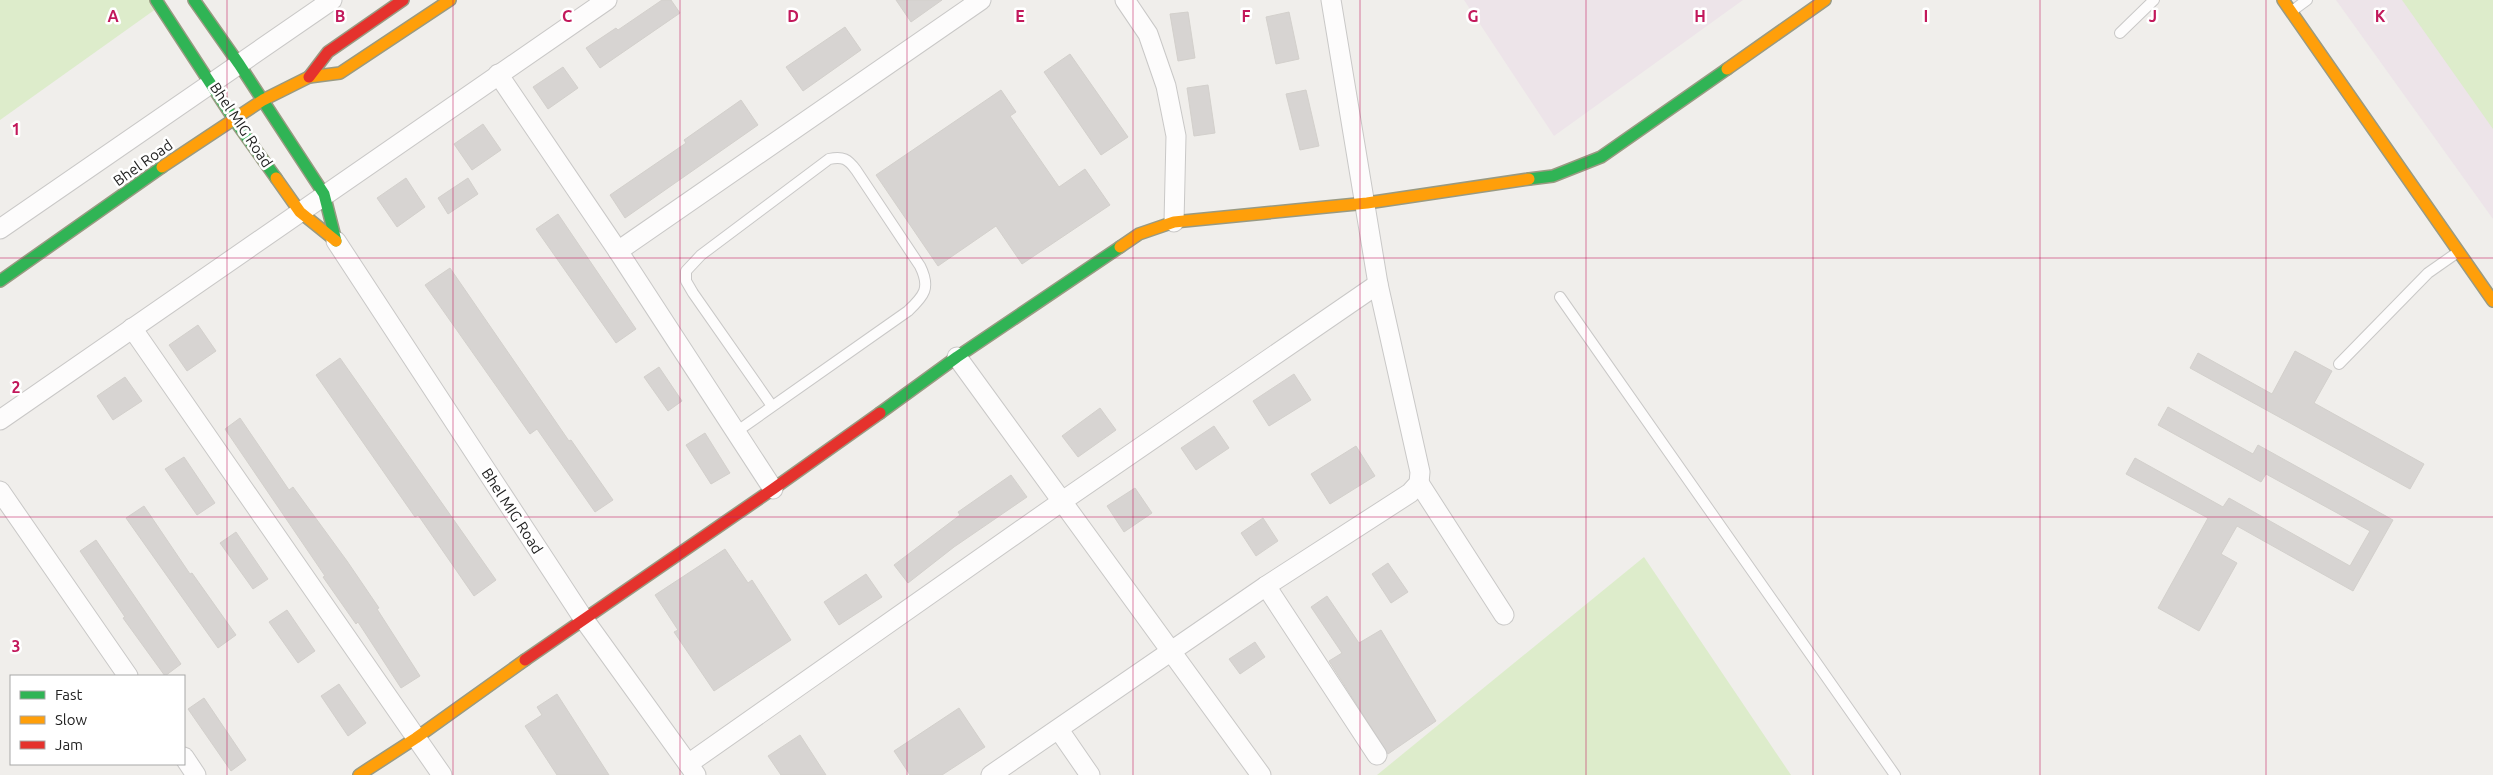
<svg xmlns="http://www.w3.org/2000/svg" width="2493" height="775" font-family="Ubuntu,sans-serif">
	<rect width="100%" height="100%" fill="#f0eeeb"/>
	<g fill="#ede4e9">
		<path d="M1464,0H1743L1554,136Z"/>
		<path d="M2336,0H2493V219Z"/>
	</g>
	<g fill="#ddeccb">
		<path d="M0,0H156L160,6L0,120Z"/>
		<path d="M2402,0H2493V129Z"/>
		<path d="M1644,557L1791,775H1377Z"/>
	</g>
	<g fill="#d7d4d2" stroke="#d3d0cc">
		<path d="M662,0H671L680,13L600,68L586,48L616,28L618,30Z"/>
		<path d="M896,0H942L911,22Z"/>
		<path d="M1188,12L1195,58L1178,61L1170,14Z"/>
		<path d="M1289,12L1299,59L1276,64L1266,17Z"/>
		<path d="M845,27L861,50L803,91L786,67Z"/>
		<path d="M1070,54L1128,137L1101,155L1044,72Z"/>
		<path d="M563,67L578,88L548,109L533,87Z"/>
		<path d="M1208,85L1215,133L1194,136L1187,88Z"/>
		<path d="M1001,90L1016,112L1010,116L1059,187L1085,169L1110,205L1022,264L996,226L938,266L876,175Z"/>
		<path d="M1306,90L1319,146L1300,150L1286,94Z"/>
		<path d="M741,100L758,125L625,218L610,195L686,143L684,140Z"/>
		<path d="M483,124L501,150L472,170L454,144Z"/>
		<path d="M406,178L425,207L397,227L377,198Z"/>
		<path d="M468,178L478,194L448,214L438,198Z"/>
		<path d="M558,214L636,329L616,343L536,229Z"/>
		<path d="M450,268L569,441L571,440L613,500L595,512L537,429L530,434L425,285Z"/>
		<path d="M198,325L216,351L187,371L169,345Z"/>
		<path d="M2295,351L2332,371L2314,403L2424,464L2410,489L2190,368L2198,353L2272,394Z"/>
		<path d="M340,358L496,580L474,596L418,515L415,517L316,375Z"/>
		<path d="M659,367L682,401L668,411L644,377Z"/>
		<path d="M1294,374L1311,400L1269,426L1253,401Z"/>
		<path d="M125,377L142,401L113,420L97,396Z"/>
		<path d="M2168,407L2253,454L2258,445L2393,520L2353,591L2237,526L2221,554L2237,563L2199,631L2158,608L2208,518L2126,474L2135,458L2223,507L2229,498L2350,566L2370,531L2266,474L2261,482L2158,425Z"/>
		<path d="M1100,408L1116,430L1078,457L1062,436Z"/>
		<path d="M240,418L289,490L293,487L347,561L379,608L377,609L420,676L401,688L358,622L356,624L323,577L325,576L225,429Z"/>
		<path d="M1214,426L1229,448L1196,470L1181,448Z"/>
		<path d="M705,433L730,473L711,484L686,445Z"/>
		<path d="M1356,446L1375,476L1330,504L1311,474Z"/>
		<path d="M184,457L215,503L197,515L165,469Z"/>
		<path d="M1011,475L1027,497L954,547L908,583L894,565L960,515L958,512Z"/>
		<path d="M1135,488L1152,513L1124,532L1107,506Z"/>
		<path d="M144,506L190,574L192,573L236,635L218,648L126,518Z"/>
		<path d="M1263,518L1278,541L1256,556L1241,533Z"/>
		<path d="M236,532L268,579L253,589L220,543Z"/>
		<path d="M96,540L181,664L165,676L123,618L125,617L80,551Z"/>
		<path d="M725,549L748,583L752,580L791,640L714,691L674,632L678,630L655,595Z"/>
		<path d="M1388,563L1408,592L1391,603L1372,574Z"/>
		<path d="M866,574L882,597L839,625L824,602Z"/>
		<path d="M1327,596L1359,643L1381,630L1436,721L1388,754L1329,661L1342,653L1311,607Z"/>
		<path d="M287,610L315,651L298,663L269,622Z"/>
		<path d="M1255,642L1265,657L1240,674L1229,659Z"/>
		<path d="M339,684L366,723L348,736L321,696Z"/>
		<path d="M557,694L609,775H557L525,726L542,715L537,707Z"/>
		<path d="M204,698L246,760L231,771L188,709Z"/>
		<path d="M959,708L985,747L942,775H910L894,751Z"/>
		<path d="M800,735L826,775H781L768,756Z"/>
	</g>
	<g fill="none" stroke-linecap="round" stroke-linejoin="round">
		<g stroke="#c9c8c7" stroke-width="12">
			<g id="lane">
				<path d="M2292,11L2307,0"/>
				<path d="M2120,33L2154,0"/>
				<path d="M1560,297L1895,775"/>
				<path d="M2339,364L2428,273L2458,252"/>
				<path d="M736,432L908,311C924,296 931,288 920,266L856,170C848,159 843,156 829,159L701,255L686,271V281L693,293L772,406"/>
			</g>
		</g>
		<g stroke="#c9c8c7" stroke-width="21">
			<g id="street">
				<path d="M1125,0L1148,34L1166,86L1176,136L1174,222"/>
				<path d="M498,74L618,251L773,489"/>
				<path d="M0,229L332,0"/>
				<path d="M336,241L583,618L696,775"/>
				<path d="M618,251L981,0"/>
				<path d="M132,328L442,775"/>
				<path d="M957,357L1261,775"/>
				<path d="M0,420L607,0"/>
				<path d="M1419,483L1504,615"/>
				<path d="M0,491L128,676"/>
				<path d="M1266,586L1377,755"/>
				<path d="M1059,730L1090,775"/>
				<path d="M184,757L196,775"/>
				<path d="M688,764L1061,502L1378,284"/>
				<path d="M991,775L1266,586L1410,493L1419,483L1420,472L1378,284L1331,0"/>
			</g>
		</g>
		<g stroke="#999a82" stroke-width="14">
			<g id="fast">
				<path d="M156,0L233,118L276,178"/>
				<path d="M194,0L239,64L324,194L336,241"/>
				<path d="M1529,179L1553,176L1601,157L1727,69"/>
				<path d="M0,281L162,167"/>
				<path d="M880,413L957,357L1120,247"/>
			</g>
		</g>
		<g stroke="#999a82" stroke-width="14">
			<g id="slow">
				<path d="M2283,0L2493,301"/>
				<path d="M1727,69L1825,0"/>
				<path d="M162,167L263,100L309,77L340,73L450,0"/>
				<path d="M276,178L300,212L336,241"/>
				<path d="M1120,247L1139,234L1174,222L1367,203L1529,179"/>
				<path d="M359,775L416,738L525,660"/>
			</g>
		</g>
		<g stroke="#999a82" stroke-width="14">
			<g id="jam">
				<path d="M309,77L328,52L403,0"/>
				<path d="M525,660L773,489L880,413"/>
			</g>
		</g>
		<use href="#lane" stroke="#fdfcfc" stroke-width="10"/>
		<use href="#street" stroke="#fdfcfc" stroke-width="19"/>
		<use href="#fast" stroke="#30b455" stroke-width="11"/>
		<use href="#slow" stroke="#ff9f0a" stroke-width="11"/>
		<use href="#jam" stroke="#e5322d" stroke-width="11"/>
	</g>
	<path fill="none" stroke="#c2185b" stroke-width="1" stroke-opacity="0.55" d="M227,0V775M453,0V775M680,0V775M907,0V775M1133,0V775M1360,0V775M1586,0V775M1813,0V775M2040,0V775M2266,0V775M0,258H2493M0,517H2493"/>
	<g text-anchor="middle" stroke-width="5" stroke-linejoin="round" paint-order="stroke">
		<g font-size="15" fill="#222" stroke="#fff">
			<text transform="translate(241 125) rotate(56)" y="5">Bhel MIG Road</text>
			<text transform="translate(143 163) rotate(-35)" y="5">Bhel Road</text>
			<text transform="translate(512 511) rotate(57)" y="5">Bhel MIG Road</text>
		</g>
	</g>
	<g font-size="16" text-anchor="middle" font-weight="bold" fill="#c2185b" stroke="#fff" stroke-width="5" stroke-linejoin="round" paint-order="stroke">
		<text x="113" y="22">A</text>
		<text x="340" y="22">B</text>
		<text x="567" y="22">C</text>
		<text x="793" y="22">D</text>
		<text x="1020" y="22">E</text>
		<text x="1246" y="22">F</text>
		<text x="1473" y="22">G</text>
		<text x="1700" y="22">H</text>
		<text x="1926" y="22">I</text>
		<text x="2153" y="22">J</text>
		<text x="2380" y="22">K</text>
		<text x="16" y="135">1</text>
		<text x="16" y="393">2</text>
		<text x="16" y="652">3</text>
	</g>
	<rect x="10" y="675" width="175" height="90" fill="#ffffff" stroke="#a7a7a7"/>
	<rect x="20" y="691" width="25" height="8" fill="#30b455" stroke="#a7a7a7"/>
	<text x="55" y="700" font-size="15" fill="#222222">Fast</text>
	<rect x="20" y="716" width="25" height="8" fill="#ff9f0a" stroke="#a7a7a7"/>
	<text x="55" y="725" font-size="15" fill="#222222">Slow</text>
	<rect x="20" y="741" width="25" height="8" fill="#e5322d" stroke="#a7a7a7"/>
	<text x="55" y="750" font-size="15" fill="#222222">Jam</text>
</svg>
